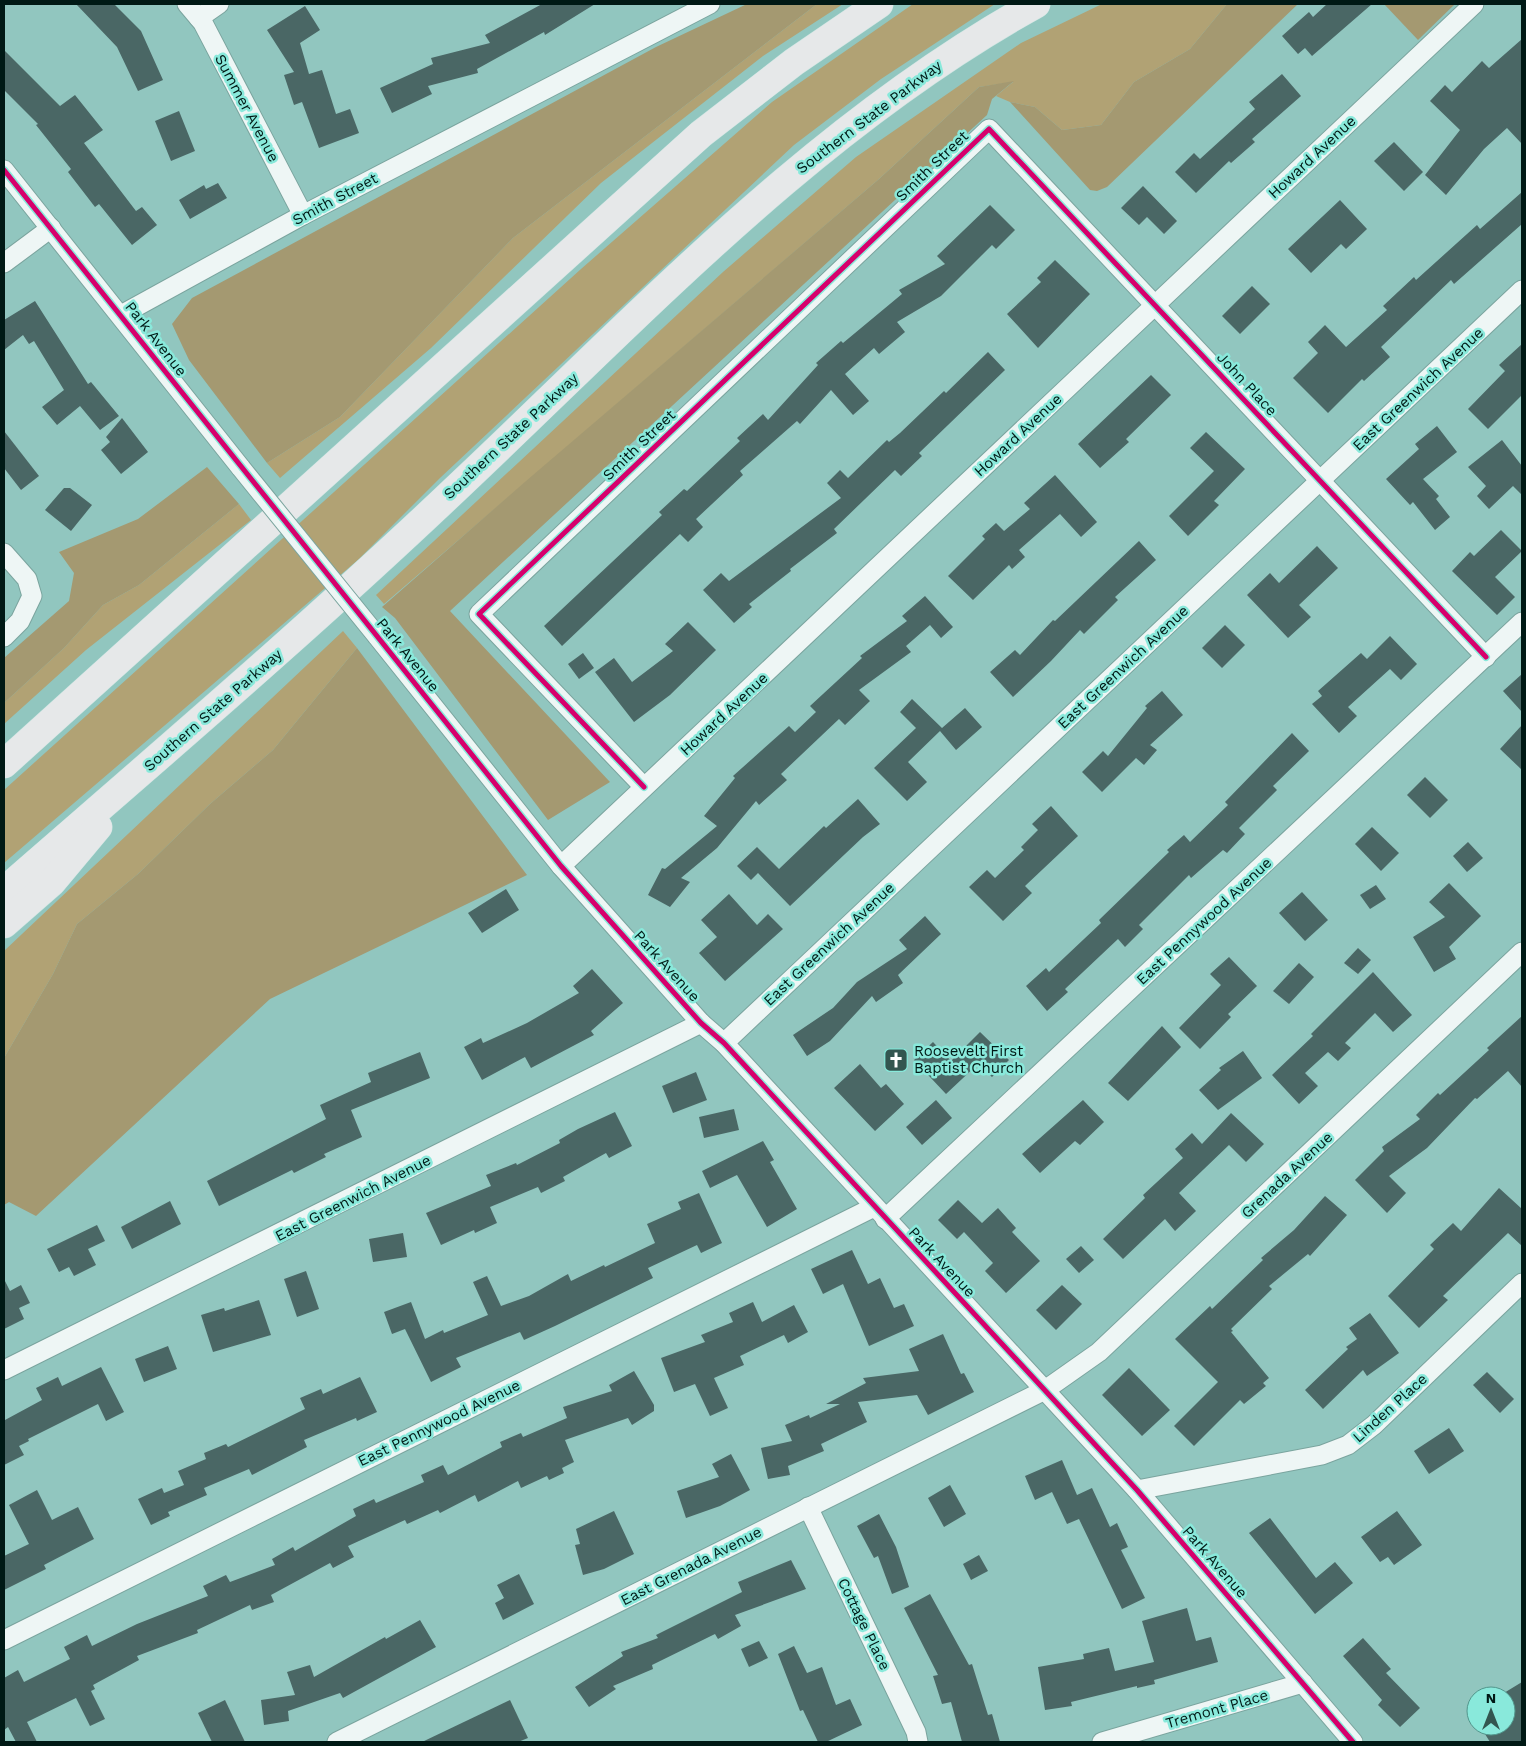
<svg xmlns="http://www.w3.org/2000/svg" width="1526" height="1746" font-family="'Work Sans',sans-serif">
	<rect width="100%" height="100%" fill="#91c6bf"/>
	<g fill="#b1a274">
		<path d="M817,4H843L763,56L601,183L431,348L280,478L267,463L340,417L513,238Z"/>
		<path d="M913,4H995L881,79L794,145L440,478L359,559L4,863V790L581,269L772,102Z"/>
		<path d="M1102,4H1227L1190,49L1134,82L1101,125L1062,130L1035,107L1010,102L996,96L1013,82L979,87L879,179L384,604L376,595L723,272L856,157L1021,43Z"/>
		<path d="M239,504L251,520L86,650L4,724V703L64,648L103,605L139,585Z"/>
		<path d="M343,631L357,648L273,750L210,804L138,874L77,924L53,974L4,1058V951Z"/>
	</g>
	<g fill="#a49971">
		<path d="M747,4H817L513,238L340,417L267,463L189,360L172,324L192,298L656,47Z"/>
		<path d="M1227,4H1298L1107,187L1097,191L1090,190L1010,102L1035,107L1062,130L1101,125L1134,82L1190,49Z"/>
		<path d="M1384,4H1455L1418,40Z"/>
		<path d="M1014,81L992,99L987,115L450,611L610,782L548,820L395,618L382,607L526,481L879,179L979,87Z"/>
		<path d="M207,467L239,504L139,585L103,605L64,648L4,703V658L69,601L74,573L59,552L138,519Z"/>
		<path d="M357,648L527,875L270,999L36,1216L9,1202L4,1205V1058L53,974L77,924L138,874L210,804L273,750Z"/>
	</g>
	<g fill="#4a6765">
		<path d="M76,4H114L141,31L163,80L138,91L117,47Z"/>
		<path d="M542,4H595L545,35L544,32L477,69L478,73L428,86L432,94L392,113L380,88L433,64L431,58L490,43L485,35Z"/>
		<path d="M1327,4H1372L1312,56L1305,48L1298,54L1282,36L1309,12L1313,17Z"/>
		<path d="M305,6L320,30L300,43L309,74L322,70L336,114L350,109L359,133L319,148L302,102L294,105L284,75L294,72L267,30Z"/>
		<path d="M1522,39V144L1507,128L1484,149L1446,195L1425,175L1460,130L1430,101L1445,85L1452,92L1482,61L1489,68Z"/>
		<path d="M4,50L60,106L75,95L103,130L84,143L136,211L142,207L157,225L132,245L99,204L95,207L68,172L71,169L36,125L38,124L4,90Z"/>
		<path d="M1282,74L1301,96L1252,139L1255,142L1231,163L1229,161L1196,193L1175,172L1194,153L1200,159L1255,109L1249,102Z"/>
		<path d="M179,111L195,151L171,161L155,121Z"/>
		<path d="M1394,142L1423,172L1404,191L1374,161Z"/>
		<path d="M218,183L227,198L190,219L179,200L204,185L206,189Z"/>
		<path d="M1143,186L1177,221L1164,234L1147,217L1139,225L1121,208Z"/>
		<path d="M1522,192V224L1454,284L1451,280L1381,347L1390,357L1364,381L1362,379L1328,413L1293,378L1318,353L1308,342L1325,325L1346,347L1387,310L1383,306L1414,277L1416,280L1477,225L1480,229Z"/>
		<path d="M1340,200L1367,229L1346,249L1341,244L1311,273L1288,249Z"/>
		<path d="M990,205L1015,230L996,249L992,245L941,296L897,322L905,332L879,354L874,348L845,374L869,401L853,415L831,390L800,424L797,421L740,471L743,475L696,519L703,527L688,542L680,534L562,646L544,626L662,515L659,512L684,489L687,491L740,441L737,438L763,414L768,420L818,365L816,363L841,341L843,343L902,294L899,290L945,264L937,256Z"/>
		<path d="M1055,260L1090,294L1038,348L1007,314L1041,282L1037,278Z"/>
		<path d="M1252,286L1270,304L1240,334L1222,316Z"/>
		<path d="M35,301L88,384L91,382L119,416L100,430L80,406L57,425L42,407L64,390L34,341L29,344L23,335L4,350V320Z"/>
		<path d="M1522,344V395L1488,429L1468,409L1505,371L1499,365Z"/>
		<path d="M988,352L1005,370L919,453L922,456L901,476L895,470L834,529L837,533L790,569L791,571L749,604L752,607L734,623L703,590L721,573L729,581L841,498L827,483L840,470L848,478L887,440L889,442L900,433L944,391L946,393Z"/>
		<path d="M1151,375L1171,395L1126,439L1129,442L1100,468L1078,444Z"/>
		<path d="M122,418L148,452L121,474L101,450L110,442L106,437Z"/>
		<path d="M1437,426L1457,452L1423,479L1439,496L1436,499L1450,517L1435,530L1413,502L1410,505L1386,479L1419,449L1415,444Z"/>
		<path d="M4,431L39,476L21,490L4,468Z"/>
		<path d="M1206,432L1245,469L1214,501L1219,505L1188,536L1169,516L1214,471L1190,448Z"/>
		<path d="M1502,440L1522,466V495L1513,486L1489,509L1477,496L1486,486L1468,467Z"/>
		<path d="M1055,475L1097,522L1081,537L1060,514L1019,550L1025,557L1012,569L1009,565L973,600L948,576L985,539L982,536L996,523L1004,531L1030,509L1024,503Z"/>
		<path d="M64,488H70L92,505L71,531L45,510Z"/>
		<path d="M1501,530L1522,551L1495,577L1515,597L1497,615L1452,571L1470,552L1474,556Z"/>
		<path d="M1139,541L1156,560L1115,597L1118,600L1084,634L1080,630L1051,661L1013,697L990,672L1015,650L1020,655L1053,620L1055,621Z"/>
		<path d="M1317,546L1338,568L1299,605L1311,617L1288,638L1247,595L1270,573L1279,583Z"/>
		<path d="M925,596L953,627L941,638L930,625L906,646L911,652L859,690L870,701L845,725L839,719L781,774L787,780L759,805L756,801L717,848L681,878L690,882L670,907L648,895L662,868L665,869L717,826L704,816L735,778L733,776L789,726L795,732L816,712L810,706L862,658L860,656L907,621L902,616Z"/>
		<path d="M688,622L716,650L670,695L634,722L595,672L614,658L632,682L673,651L665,644Z"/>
		<path d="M1225,625L1245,645L1222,668L1202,648Z"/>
		<path d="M1390,636L1417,664L1401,680L1390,669L1348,707L1357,716L1339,733L1312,704L1322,696L1318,691L1361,653L1367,659Z"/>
		<path d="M583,653L594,668L579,679L568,664Z"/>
		<path d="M1522,674V712L1503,691Z"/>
		<path d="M1162,691L1183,715L1150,745L1157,750L1144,765L1136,758L1102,792L1082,772L1103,751L1108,756L1147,708L1145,706Z"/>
		<path d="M912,699L942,728L965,708L982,727L956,750L940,731L908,762L927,782L907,801L874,768L916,728L900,712Z"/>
		<path d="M1522,725V770L1500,749Z"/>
		<path d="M1292,733L1309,751L1273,786L1277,790L1239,828L1245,834L1227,853L1223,850L1191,878L1189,875L1139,925L1143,929L1125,947L1118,939L1065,989L1068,992L1047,1011L1026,986L1046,968L1049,972L1101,923L1099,920L1169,852L1167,850L1184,835L1190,842L1228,805L1225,802Z"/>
		<path d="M1425,777L1448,800L1430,818L1407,795Z"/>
		<path d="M858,799L880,824L863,837L790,906L758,873L751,880L737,866L757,847L779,869L824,826L826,828Z"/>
		<path d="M1051,806L1078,836L1025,886L1032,893L1003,921L969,887L987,870L995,878L1024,850L1021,847L1038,830L1032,824Z"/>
		<path d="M1372,827L1399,853L1381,871L1355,844Z"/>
		<path d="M1468,842L1483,858L1467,872L1453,856Z"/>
		<path d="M1449,883L1481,916L1449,947L1456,959L1434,972L1413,937L1445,917L1429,902Z"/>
		<path d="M1376,885L1386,899L1370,909L1360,895Z"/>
		<path d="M506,889L519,910L482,933L468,913Z"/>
		<path d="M1302,892L1328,920L1305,941L1279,913Z"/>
		<path d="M729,894L757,925L768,914L783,929L725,981L699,953L717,937L701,920Z"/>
		<path d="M925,916L941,934L898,975L903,983L876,1002L872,996L830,1041L807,1056L793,1035L833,1008L857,982L907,949L899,940Z"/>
		<path d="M1358,948L1371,960L1358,974L1344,963Z"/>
		<path d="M1229,957L1257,986L1228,1014L1231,1017L1200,1049L1179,1028L1221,985L1210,974Z"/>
		<path d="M1299,963L1314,977L1289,1004L1273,991Z"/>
		<path d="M592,969L623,1003L591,1031L594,1035L531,1068L525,1057L482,1080L464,1047L481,1038L483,1043L527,1023L579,993L573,986Z"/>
		<path d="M1373,972L1412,1015L1393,1032L1375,1013L1345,1043L1351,1048L1338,1061L1328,1052L1305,1073L1318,1086L1299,1104L1272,1075L1313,1036L1311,1034Z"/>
		<path d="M1522,1016V1087L1508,1071L1477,1099L1475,1098L1427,1148L1389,1176L1406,1193L1387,1213L1355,1180L1384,1151L1382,1147L1420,1119L1416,1115L1438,1093L1440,1095L1489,1050L1487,1048Z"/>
		<path d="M1162,1026L1181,1047L1128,1101L1108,1083Z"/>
		<path d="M980,1032L1009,1060L992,1077L978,1064L946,1094L914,1060L933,1042L951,1061Z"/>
		<path d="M1243,1051L1262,1078L1218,1110L1199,1090L1221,1070L1219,1068Z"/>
		<path d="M420,1052L430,1078L351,1110L362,1137L324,1154L326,1157L294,1173L292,1170L219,1206L207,1181L326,1119L320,1105L371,1082L368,1073Z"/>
		<path d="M860,1064L881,1088L886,1084L904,1104L875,1131L834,1088Z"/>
		<path d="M696,1072L707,1100L673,1113L662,1086Z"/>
		<path d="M936,1100L952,1118L922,1145L906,1127Z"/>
		<path d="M1083,1100L1104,1122L1080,1145L1075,1141L1040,1173L1022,1154Z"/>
		<path d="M734,1109L739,1130L704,1138L699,1117Z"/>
		<path d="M615,1112L632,1146L609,1158L606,1153L563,1177L565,1181L541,1193L538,1187L490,1207L497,1223L475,1233L474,1230L441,1245L426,1213L491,1186L486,1175L516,1163L517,1165L560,1143L559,1140L578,1129Z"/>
		<path d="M1231,1113L1264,1144L1246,1162L1229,1145L1179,1193L1196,1211L1175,1231L1165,1219L1123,1259L1103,1239L1145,1198L1143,1195L1183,1158L1175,1149L1192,1133L1202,1144Z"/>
		<path d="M763,1141L774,1160L770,1162L797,1209L767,1227L737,1175L710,1188L702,1171Z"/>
		<path d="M1499,1188L1522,1209V1246L1508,1233L1443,1296L1448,1300L1419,1328L1388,1296L1434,1249L1430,1245L1453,1223L1461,1231Z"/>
		<path d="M699,1193L722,1243L701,1253L697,1245L648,1268L653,1278L555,1326L524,1340L520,1332L456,1358L461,1367L431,1382L405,1329L392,1334L384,1312L411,1302L425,1339L443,1330L444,1333L488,1315L473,1282L487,1276L501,1306L529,1296L568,1274L571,1281L604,1265L605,1267L655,1243L647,1224L681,1209L678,1202Z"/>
		<path d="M1325,1196L1347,1215L1310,1256L1308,1254L1269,1286L1272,1289L1231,1329L1233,1331L1231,1332L1269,1378L1263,1383L1266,1386L1244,1404L1240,1400L1194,1446L1174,1426L1218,1382L1175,1339L1210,1306L1212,1309L1263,1260L1261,1258L1294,1230Z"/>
		<path d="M958,1200L982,1223L998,1208L1016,1228L1012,1232L1040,1261L1006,1293L985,1271L993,1263L964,1232L957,1239L938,1220Z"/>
		<path d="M170,1201L181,1224L132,1249L121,1227Z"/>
		<path d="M97,1225L105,1241L88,1249L96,1265L74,1276L69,1267L59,1272L47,1249Z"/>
		<path d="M403,1233L407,1257L373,1262L369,1239Z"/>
		<path d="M1081,1246L1094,1260L1079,1273L1066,1259Z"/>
		<path d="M852,1250L868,1284L880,1278L894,1308L904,1304L914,1326L869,1346L843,1284L823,1294L811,1269Z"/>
		<path d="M306,1271L319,1309L297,1317L284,1279Z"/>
		<path d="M4,1279L10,1291L21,1285L30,1303L19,1308L24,1319L4,1329Z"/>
		<path d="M1062,1285L1082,1304L1056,1330L1036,1310Z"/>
		<path d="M259,1300L271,1335L213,1352L201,1315L224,1308L225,1311Z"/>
		<path d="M753,1302L762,1322L794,1305L808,1332L788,1343L784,1335L740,1356L744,1365L714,1378L728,1408L710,1416L695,1384L674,1392L661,1358L705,1342L701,1335L733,1322L729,1313Z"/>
		<path d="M1370,1313L1399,1353L1367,1376L1363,1370L1323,1409L1305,1390L1348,1349L1346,1347L1357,1339L1349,1328Z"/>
		<path d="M943,1334L961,1374L964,1373L974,1392L928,1415L917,1395L858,1402L867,1422L821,1444L824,1451L788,1466L790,1475L768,1479L761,1448L792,1441L785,1425L809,1415L810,1418L840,1404H826L866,1383L863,1378L919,1371L909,1349Z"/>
		<path d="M168,1346L177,1369L144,1382L135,1359Z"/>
		<path d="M101,1367L124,1412L106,1421L98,1404L28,1439L29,1441L19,1446L24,1455L4,1465V1418L5,1420L42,1400L36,1388L58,1377L62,1386Z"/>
		<path d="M1129,1368L1170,1410L1142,1436L1102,1395Z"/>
		<path d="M634,1371L654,1405V1411L632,1425L628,1418L565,1440L574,1462L562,1468L564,1473L549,1480L547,1476L521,1488L518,1481L478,1502L475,1495L440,1513L438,1510L407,1524L405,1520L348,1546L354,1557L333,1568L330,1563L271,1595L274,1602L252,1610L250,1605L197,1630L198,1633L137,1656L139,1660L93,1685L95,1689L91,1691L105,1719L90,1726L76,1698L27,1722L37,1742H16L8,1727L4,1730V1678L18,1670L24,1682L70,1659L64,1647L87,1635L92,1646L137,1624L208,1596L203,1586L226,1575L230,1582L275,1565L272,1559L293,1547L295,1551L356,1516L353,1509L374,1499L376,1503L424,1482L421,1475L443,1465L448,1475L502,1447L500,1442L521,1433L523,1437L567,1418L563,1407L612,1391L609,1385Z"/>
		<path d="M1487,1372L1514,1399L1500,1413L1473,1385Z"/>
		<path d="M360,1377L377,1412L357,1421L356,1418L304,1440L307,1447L252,1475L249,1469L204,1488L207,1495L168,1512L170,1516L151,1525L138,1499L162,1488L164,1493L184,1485L178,1471L206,1459L204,1453L226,1444L228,1447L305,1409L300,1398L321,1389L323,1394Z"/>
		<path d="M1449,1428L1464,1451L1429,1474L1414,1451Z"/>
		<path d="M731,1454L750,1490L720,1506L686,1518L677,1491L719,1477L712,1464Z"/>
		<path d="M1062,1460L1077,1495L1092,1488L1110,1527L1117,1523L1128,1547L1121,1550L1145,1598L1122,1609L1079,1519L1067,1524L1052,1492L1035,1500L1025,1476Z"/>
		<path d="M950,1485L966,1514L944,1527L928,1498Z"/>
		<path d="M37,1490L52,1520L78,1507L94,1539L44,1565L46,1569L4,1590V1556L29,1544L9,1505Z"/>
		<path d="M614,1511L634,1554L604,1569L583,1575L575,1545L580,1544L576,1529Z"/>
		<path d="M1397,1511L1422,1545L1394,1565L1388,1557L1380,1562L1361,1537Z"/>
		<path d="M879,1514L896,1547L909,1587L892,1594L878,1556L874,1558L857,1526Z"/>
		<path d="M1270,1518L1316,1578L1335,1562L1353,1583L1315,1614L1249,1533Z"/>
		<path d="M979,1555L988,1571L971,1580L963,1564Z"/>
		<path d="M791,1560L806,1589L735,1615L741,1626L718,1639L715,1634L652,1665L653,1669L613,1686L616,1689L589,1707L575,1687L623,1656L621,1652L658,1638L656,1635L742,1592L738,1582Z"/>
		<path d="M519,1574L534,1604L503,1620L495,1603L504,1598L497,1585Z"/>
		<path d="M930,1594L969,1665L972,1664L988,1715L992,1714L1000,1742H962L951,1702L942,1704L933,1676L938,1675L904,1608Z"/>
		<path d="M1187,1608L1196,1641L1211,1637L1218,1662L1154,1680L1155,1684L1137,1688V1686L1071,1702L1072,1706L1045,1710L1038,1667L1084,1659L1083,1654L1109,1648L1115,1671L1154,1662L1142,1621Z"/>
		<path d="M420,1620L436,1647L343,1698L340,1693L288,1711L289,1721L264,1725L261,1700L295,1695L287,1672L310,1665L314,1677L385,1637L386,1639Z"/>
		<path d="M1363,1638L1391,1669L1386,1673L1420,1708L1400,1727L1378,1705L1382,1700L1343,1656Z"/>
		<path d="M759,1641L768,1658L749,1667L741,1649Z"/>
		<path d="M794,1646L807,1673L822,1667L836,1705L850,1699L862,1725L826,1742H818L803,1710L800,1711L778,1654Z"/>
		<path d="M1522,1682V1742H1490L1480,1726H1506V1696H1499Z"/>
		<path d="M225,1700L245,1742H212L198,1713Z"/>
		<path d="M510,1700L528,1738L518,1742H422Z"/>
	</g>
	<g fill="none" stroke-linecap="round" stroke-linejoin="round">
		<g stroke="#7aa49e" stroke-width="21">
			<g id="minor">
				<path d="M187,4L203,23L303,215"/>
				<path d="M199,18L219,4"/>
				<path d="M4,170L241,468"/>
				<path d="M4,263L51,228"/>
				<path d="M121,315L303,215L710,4"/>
				<path d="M4,553L27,579L32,596L20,621L4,637"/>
				<path d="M377,636L561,866L701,1023L724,1043L1137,1490L1353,1742"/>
				<path d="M644,787L479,614L989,129L1486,657"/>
				<path d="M561,866L1474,4"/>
				<path d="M724,1043L1522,290"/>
				<path d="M885,1219L1522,622"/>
				<path d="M4,1370L701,1023"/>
				<path d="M1137,1490L1322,1455L1348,1445L1374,1425L1522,1283"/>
				<path d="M808,1507L916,1732L918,1742"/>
				<path d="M4,1640L874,1207"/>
				<path d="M337,1742L1045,1390L1099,1352L1522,952"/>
				<path d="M1102,1742L1303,1683"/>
			</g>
		</g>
		<g stroke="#cee5e2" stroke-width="29">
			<g id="motorway">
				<path d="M4,764L701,134L794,62L879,4"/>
				<path d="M4,891C159,756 315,623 464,481C644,311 817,125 1036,4"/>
				<path d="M4,924L52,882L98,827"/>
			</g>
		</g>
		<use href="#minor" stroke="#eef6f5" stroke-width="19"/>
		<use href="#motorway" stroke="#e6e8e9" stroke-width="28"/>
		<g stroke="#7aa49e" stroke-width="21" stroke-linecap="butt">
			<path id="minor-bridge" d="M241,468L377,636"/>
		</g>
		<use href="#minor-bridge" stroke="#eef6f5" stroke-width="19"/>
		<g stroke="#89e9db" stroke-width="8">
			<g id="cycleway">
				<path d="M4,170L561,866L701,1023L724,1043L1137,1490L1353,1742"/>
				<path d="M644,787L479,614L989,129L1486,657"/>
			</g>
		</g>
		<use href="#cycleway" stroke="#d6006c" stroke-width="5"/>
	</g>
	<defs>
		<g id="church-square" transform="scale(1.25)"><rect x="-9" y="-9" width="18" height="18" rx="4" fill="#335650" stroke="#89e9db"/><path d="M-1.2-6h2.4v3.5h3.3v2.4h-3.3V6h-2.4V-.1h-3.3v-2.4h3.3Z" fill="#fff"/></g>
	</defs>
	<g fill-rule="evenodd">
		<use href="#church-square" x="896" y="1060"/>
	</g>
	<g text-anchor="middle" stroke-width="5" stroke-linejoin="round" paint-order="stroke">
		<g font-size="15" fill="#001915" stroke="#89e9db">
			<text transform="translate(247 108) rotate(62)" y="5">Summer Avenue</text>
			<text transform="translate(869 117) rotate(-37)" y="5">Southern State Parkway</text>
			<text transform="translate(1312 157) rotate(-43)" y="5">Howard Avenue</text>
			<text transform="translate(932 166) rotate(-44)" y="5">Smith Street</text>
			<text transform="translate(335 199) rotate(-28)" y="5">Smith Street</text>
			<text transform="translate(156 339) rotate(52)" y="5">Park Avenue</text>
			<text transform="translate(1247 384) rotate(47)" y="5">John Place</text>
			<text transform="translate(1418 389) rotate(-43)" y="5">East Greenwich Avenue</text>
			<text transform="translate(1018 435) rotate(-43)" y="5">Howard Avenue</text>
			<text transform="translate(511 436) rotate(-43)" y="5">Southern State Parkway</text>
			<text transform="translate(639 445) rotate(-44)" y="5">Smith Street</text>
			<text transform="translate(408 655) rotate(51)" y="5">Park Avenue</text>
			<text transform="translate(1123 667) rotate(-43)" y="5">East Greenwich Avenue</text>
			<text transform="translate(213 710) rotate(-41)" y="5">Southern State Parkway</text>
			<text transform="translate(724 714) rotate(-43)" y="5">Howard Avenue</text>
			<text transform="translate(1204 921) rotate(-43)" y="5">East Pennywood Avenue</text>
			<text transform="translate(829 944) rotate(-43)" y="5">East Greenwich Avenue</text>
			<text transform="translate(667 966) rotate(48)" y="5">Park Avenue</text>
			<text transform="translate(1287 1175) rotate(-43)" y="5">Grenada Avenue</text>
			<text transform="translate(353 1198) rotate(-27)" y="5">East Greenwich Avenue</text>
			<text transform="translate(942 1262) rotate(47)" y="5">Park Avenue</text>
			<text transform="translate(1390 1408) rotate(-42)" y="5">Linden Place</text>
			<text transform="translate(439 1423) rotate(-26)" y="5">East Pennywood Avenue</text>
			<text transform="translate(1215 1562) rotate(49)" y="5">Park Avenue</text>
			<text transform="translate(691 1566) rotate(-27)" y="5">East Grenada Avenue</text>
			<text transform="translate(864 1624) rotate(64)" y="5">Cottage Place</text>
			<text transform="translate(1217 1709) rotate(-16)" y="5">Tremont Place</text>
		</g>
		<g font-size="15" fill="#001915" stroke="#89e9db" text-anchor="start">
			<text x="914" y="1056">Roosevelt First<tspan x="914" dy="17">Baptist Church</tspan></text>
		</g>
	</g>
	<rect width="1526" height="1746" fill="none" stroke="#001915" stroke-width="10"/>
	<g transform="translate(1491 1711)"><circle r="24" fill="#89e9db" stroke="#52968c"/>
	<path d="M0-4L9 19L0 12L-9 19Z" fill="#335650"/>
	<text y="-8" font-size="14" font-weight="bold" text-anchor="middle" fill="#001915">N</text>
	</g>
</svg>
